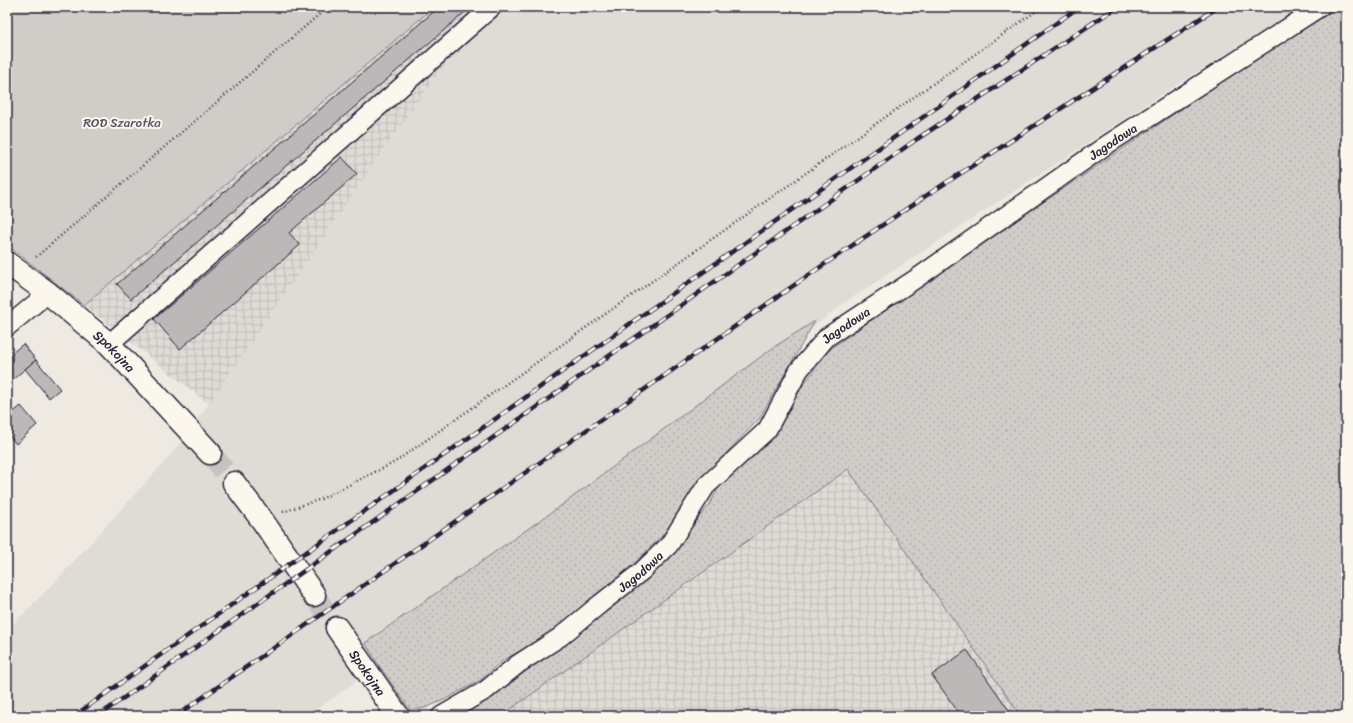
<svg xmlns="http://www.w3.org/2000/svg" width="1353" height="723" font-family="Sriracha,sans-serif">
	<defs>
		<pattern id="industrial-grid" width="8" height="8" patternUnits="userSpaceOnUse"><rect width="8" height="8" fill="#dfdbd5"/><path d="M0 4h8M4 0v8" fill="none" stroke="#bfbcb8"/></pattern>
		<pattern id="grass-dots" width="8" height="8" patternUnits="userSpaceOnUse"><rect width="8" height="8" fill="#d0cdc9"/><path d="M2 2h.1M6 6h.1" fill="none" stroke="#b2b0ae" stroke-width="1.8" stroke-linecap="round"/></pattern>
	</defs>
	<rect width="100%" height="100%" fill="#eeeae2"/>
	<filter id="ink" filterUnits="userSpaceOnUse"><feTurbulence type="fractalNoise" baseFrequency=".025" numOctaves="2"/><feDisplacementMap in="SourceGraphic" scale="8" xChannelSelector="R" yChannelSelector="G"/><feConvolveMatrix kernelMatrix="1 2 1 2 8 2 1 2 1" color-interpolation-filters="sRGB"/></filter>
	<g filter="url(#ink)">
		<path fill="#dfdbd5" d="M505,7H1303L1176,85L844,303L404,641L343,691L307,716H7V630L55,582L169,457L209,404L378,158L440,71Z"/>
		<g fill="url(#industrial-grid)">
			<path d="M434,7H505L440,71L378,158L209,404L84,305Z"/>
			<path d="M849,469L1021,716H501Z"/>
		</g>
		<g fill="url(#grass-dots)" stroke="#797882">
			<path d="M1339,7H1346V716H1021L848,469L501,716H462L545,658L669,560L680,541L709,505L720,485L771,439L805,382L830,349L955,262L1242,68Z"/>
			<path d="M815,321L759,419L708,472L663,535L633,565L550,634L502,661L479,681L444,700L425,708L410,710L378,664L365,643L562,505L774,347Z"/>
		</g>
		<path fill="#d0cdc9" stroke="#797882" d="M7,7H434L84,305L7,245Z"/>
		<g fill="#bcb8b8" stroke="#22223b">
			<path d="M439,7H471L131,299L117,284Z"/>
			<path d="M342,157L357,174L289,233L300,245L180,349L154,319Z"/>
			<path d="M23,344L36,360L12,380L7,374V357Z"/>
			<path d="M36,360L60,389L49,398L25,369Z"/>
			<path d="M21,406L37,425L16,444L7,433V417Z"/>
			<path d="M967,650L1013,716H961L932,675Z"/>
		</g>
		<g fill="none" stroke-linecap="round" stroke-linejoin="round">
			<g stroke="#c5c2c1" stroke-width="22" stroke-dasharray="22 11" stroke-linecap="butt">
				<path d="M210,453L234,483"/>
				<path d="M314,595L337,628"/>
			</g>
			<g stroke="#22223b" stroke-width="21">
				<g id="street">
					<path d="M7,327L48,293"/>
					<path d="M109,344L492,7"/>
					<path id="s1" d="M441,716L486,690L518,664L560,637L600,604L642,571L669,545L706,486L767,430L799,370L827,337L917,278L1105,146L1320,7"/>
				</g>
			</g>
			<g stroke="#22223b" stroke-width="25">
				<g id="secondary">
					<path id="s2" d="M7,263L48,293L109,344L210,453"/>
					<path d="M234,483L262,520L314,595"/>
					<path id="s3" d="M337,628L398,716"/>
				</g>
			</g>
			<g stroke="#22223b" stroke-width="2.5" stroke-dasharray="1 3" stroke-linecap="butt">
				<path d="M36,257L328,7"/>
				<path d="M283,512L321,499L395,462L1042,7"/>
			</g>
			<use href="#street" stroke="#fbf7ec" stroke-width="18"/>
			<use href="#secondary" stroke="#fbf7ec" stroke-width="22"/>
			<g stroke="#22223b" stroke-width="4.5">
				<g id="rail">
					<path d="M74,716L1079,7"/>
					<path d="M98,716L917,139L1117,7"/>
					<path d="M176,716L816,270L924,197L1218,7"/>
				</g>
			</g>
			<use href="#rail" stroke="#fbf7ec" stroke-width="3" stroke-dasharray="9" stroke-linecap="butt"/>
		</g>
	</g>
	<g text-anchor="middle" stroke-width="4" stroke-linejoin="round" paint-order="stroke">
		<g font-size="13" fill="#565566" stroke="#fbf7ec">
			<text x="122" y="127">ROD Szarotka</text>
		</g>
		<g font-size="13" fill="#22223b" stroke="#fbf7ec">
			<text dy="5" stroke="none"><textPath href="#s1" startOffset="896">Jagodowa</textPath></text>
			<text dy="5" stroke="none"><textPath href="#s1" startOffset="572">Jagodowa</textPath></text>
			<text dy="5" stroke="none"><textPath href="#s2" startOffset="139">Spokojna</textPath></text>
			<text dy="5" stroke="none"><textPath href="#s1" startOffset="247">Jagodowa</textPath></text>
			<text dy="5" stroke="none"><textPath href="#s3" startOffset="54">Spokojna</textPath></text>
		</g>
	</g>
	<rect width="1353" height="723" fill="none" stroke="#fbf7ec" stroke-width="24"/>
	<rect x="12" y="12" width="1329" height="699" fill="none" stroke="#22223b" stroke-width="1.5" filter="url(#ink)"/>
</svg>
